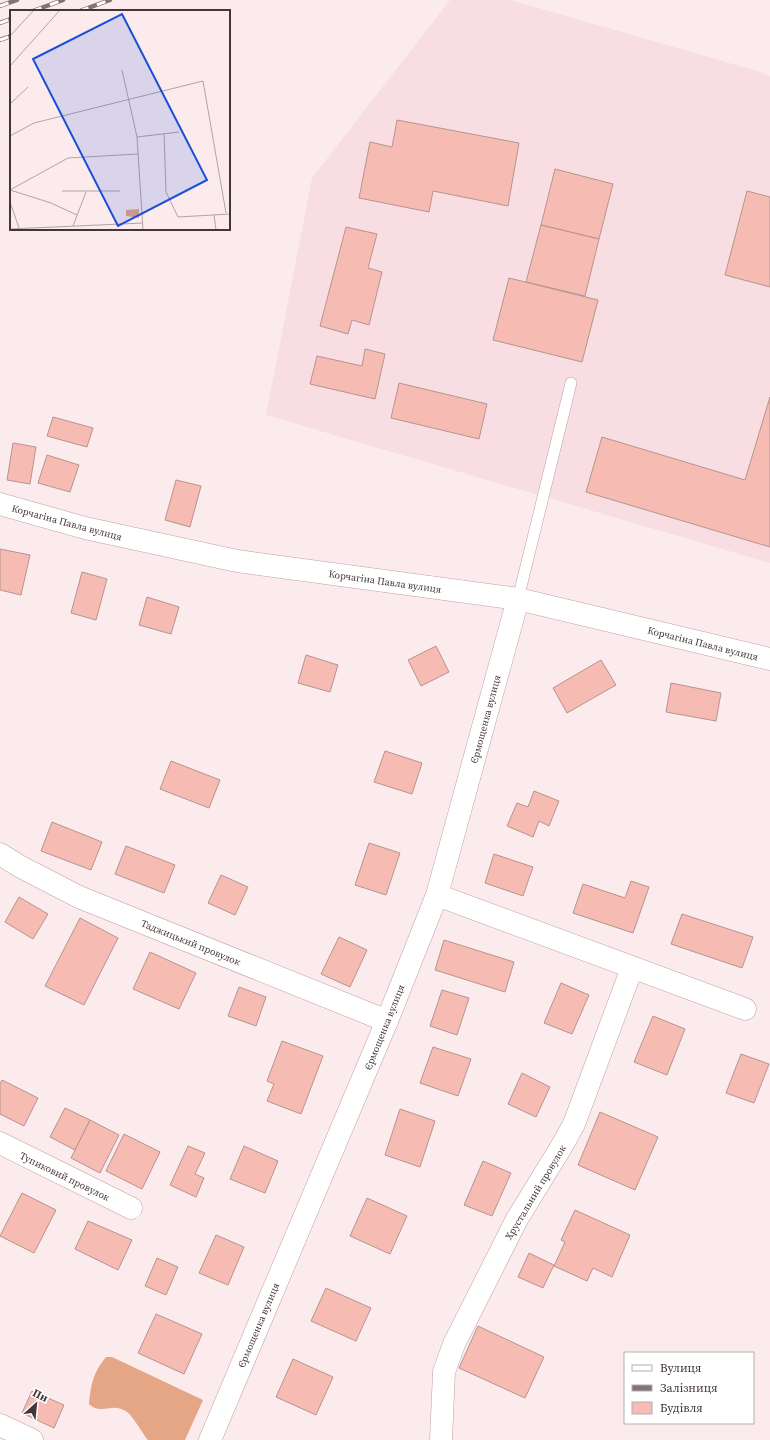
<svg xmlns="http://www.w3.org/2000/svg" width="770" height="1440" font-family="'Source Serif 4',serif">
	<rect width="100%" height="100%" fill="#fbebed"/>
	<path fill="#f8dee2" d="M450,0H511L757,71L770,76V563L266,415L312,178Z"/>
	<path fill="#e5a685" d="M106,1357H112L203,1400L185,1440H148C143,1434 132,1415 127,1412C113,1401 101,1416 89,1404C91,1384 93,1373 106,1357Z"/>
	<g fill="#f6bbb2" stroke="#b6948f">
		<path d="M397,120L519,143L508,206L433,191L429,212L359,198L370,142L392,147Z"/>
		<path d="M555,169L613,184L599,239L541,225Z"/>
		<path d="M747,191L770,197V287L725,275Z"/>
		<path d="M541,225L599,239L585,296L526,282Z"/>
		<path d="M346,227L377,234L368,268L382,272L369,325L352,320L348,334L320,326Z"/>
		<path d="M509,278L598,300L582,362L493,340Z"/>
		<path d="M365,349L385,354L375,399L310,384L317,356L362,366Z"/>
		<path d="M399,383L487,404L479,439L391,418Z"/>
		<path d="M770,397V547L586,492L602,437L745,480Z"/>
		<path d="M53,417L93,428L87,447L47,436Z"/>
		<path d="M13,443L36,447L30,484L7,480Z"/>
		<path d="M47,455L79,465L70,492L38,483Z"/>
		<path d="M176,480L201,486L190,527L165,520Z"/>
		<path d="M0,549L30,555L21,595L0,590Z"/>
		<path d="M82,572L107,579L96,620L71,613Z"/>
		<path d="M147,597L179,607L171,634L139,625Z"/>
		<path d="M436,646L449,672L421,686L408,660Z"/>
		<path d="M306,655L338,665L330,692L298,683Z"/>
		<path d="M601,660L616,685L567,713L553,688Z"/>
		<path d="M671,683L721,693L716,721L666,712Z"/>
		<path d="M385,751L422,763L412,794L374,782Z"/>
		<path d="M171,761L220,780L209,808L160,789Z"/>
		<path d="M534,791L559,801L549,826L539,821L533,837L507,826L517,803L528,807Z"/>
		<path d="M52,822L102,842L91,870L41,851Z"/>
		<path d="M369,843L400,853L386,895L355,885Z"/>
		<path d="M126,846L175,865L164,893L115,874Z"/>
		<path d="M494,854L533,867L523,896L485,883Z"/>
		<path d="M221,875L248,887L235,915L208,903Z"/>
		<path d="M631,881L649,887L633,933L573,913L583,884L625,898Z"/>
		<path d="M19,897L48,914L33,939L5,922Z"/>
		<path d="M682,914L753,937L742,968L671,944Z"/>
		<path d="M80,918L118,938L84,1005L45,986Z"/>
		<path d="M339,937L367,950L350,987L321,974Z"/>
		<path d="M444,940L514,962L505,992L435,970Z"/>
		<path d="M150,952L196,973L179,1009L133,989Z"/>
		<path d="M561,983L589,995L572,1034L544,1023Z"/>
		<path d="M239,987L266,997L256,1026L228,1016Z"/>
		<path d="M442,990L469,998L457,1035L430,1026Z"/>
		<path d="M653,1016L685,1029L667,1075L634,1062Z"/>
		<path d="M282,1041L323,1056L301,1114L267,1101L274,1084L267,1081Z"/>
		<path d="M433,1047L471,1059L458,1096L420,1083Z"/>
		<path d="M741,1054L769,1064L754,1103L726,1093Z"/>
		<path d="M522,1073L550,1087L536,1117L508,1104Z"/>
		<path d="M2,1080L38,1098L24,1126L0,1114V1084Z"/>
		<path d="M65,1108L90,1120L75,1150L50,1137Z"/>
		<path d="M400,1109L435,1121L420,1167L385,1155Z"/>
		<path d="M600,1112L658,1137L635,1190L578,1165Z"/>
		<path d="M90,1120L119,1135L100,1173L71,1158Z"/>
		<path d="M124,1134L160,1152L142,1189L106,1171Z"/>
		<path d="M188,1146L205,1153L195,1174L204,1178L196,1197L170,1185Z"/>
		<path d="M244,1146L278,1161L265,1193L230,1179Z"/>
		<path d="M483,1161L511,1173L492,1216L464,1205Z"/>
		<path d="M22,1193L56,1210L34,1253L0,1236Z"/>
		<path d="M367,1198L407,1216L390,1254L350,1236Z"/>
		<path d="M575,1210L630,1235L612,1277L593,1268L587,1281L554,1266L565,1242L561,1240Z"/>
		<path d="M88,1221L132,1240L118,1270L75,1249Z"/>
		<path d="M216,1235L244,1247L228,1285L199,1273Z"/>
		<path d="M529,1253L554,1265L543,1288L518,1277Z"/>
		<path d="M157,1258L178,1267L166,1295L145,1286Z"/>
		<path d="M326,1288L371,1308L356,1341L311,1321Z"/>
		<path d="M156,1314L202,1334L184,1374L138,1353Z"/>
		<path d="M478,1326L544,1357L525,1398L459,1368Z"/>
		<path d="M293,1359L333,1377L316,1415L276,1397Z"/>
		<path d="M32,1391L64,1405L54,1428L22,1413Z"/>
	</g>
	<g fill="none" stroke-linecap="round" stroke-linejoin="round">
		<g stroke="#c29fa5" stroke-width="12">
			<path id="service" d="M518,599L571,383"/>
		</g>
		<g stroke="#c29fa5" stroke-width="23">
			<g id="minor">
				<path d="M0,504L85,528L237,561L518,599L770,659"/>
				<path d="M0,854L21,867L79,897L387,1021"/>
				<path d="M437,895L745,1009"/>
				<path d="M0,1143L131,1208"/>
				<path d="M210,1440L387,1021L437,895L518,599"/>
				<path d="M441,1440L444,1372L454,1344L517,1219L563,1144L574,1124L632,968"/>
			</g>
		</g>
		<g stroke="#c29fa5" stroke-width="23">
			<path id="tertiary" d="M0,1425L32,1440"/>
		</g>
		<use href="#service" stroke="#fff" stroke-width="11"/>
		<use href="#minor" stroke="#fff" stroke-width="22"/>
		<use href="#tertiary" stroke="#fff" stroke-width="22"/>
		<g stroke="#827375" stroke-width="4.5">
			<g id="rail">
				<path d="M0,6L17,0"/>
				<path d="M33,11L63,0"/>
				<path d="M80,11L110,0"/>
				<path d="M0,23L11,19"/>
				<path d="M0,40L11,36"/>
			</g>
		</g>
		<use href="#rail" stroke="#fff" stroke-width="3" stroke-dasharray="9" stroke-linecap="butt"/>
	</g>
	<g text-anchor="middle" stroke-width="3.5" stroke-linejoin="round" paint-order="stroke">
		<g font-size="10" fill="#443638" stroke="#fff">
			<text transform="translate(67 522) rotate(15)" y="4">Корчагіна Павла вулиця</text>
			<text transform="translate(385 581) rotate(8)" y="4">Корчагіна Павла вулиця</text>
			<text transform="translate(703 643) rotate(14)" y="4">Корчагіна Павла вулиця</text>
			<text transform="translate(485 719) rotate(-75)" y="4">Єрмощенка вулиця</text>
			<text transform="translate(191 942) rotate(22)" y="4">Таджицький провулок</text>
			<text transform="translate(384 1027) rotate(-68)" y="4">Єрмощенка вулиця</text>
			<text transform="translate(65 1176) rotate(26)" y="4">Тупиковий провулок</text>
			<text transform="translate(535 1192) rotate(-59)" y="4">Хрустальний провулок</text>
			<text transform="translate(258 1325) rotate(-67)" y="4">Єрмощенка вулиця</text>
		</g>
	</g>
	<g transform="translate(10 10)">
		<rect width="220" height="220" fill="#fbebed"/>
		<path d="M129,199V208L116,206V200Z" fill="#e5a685"/>
		<path fill="none" stroke="#b2a3a5" stroke-width="1" d="M0,26L24,0M0,56L50,0M112,60L127,127L133,220M0,94L18,77M154,124L156,182L168,207L220,204M0,126L24,113L193,71L216,203M127,127L169,122M0,180L58,148L128,144M0,180L41,193L67,205M52,181H110M0,192L9,218M204,205L206,220M63,216L76,182M0,219L133,213"/>
		<path fill="#1d4ed8" fill-opacity="0.15" stroke="#1d4ed8" stroke-width="2" d="M112,4L197,170L108,216L23,49Z"/>
		<rect width="220" height="220" fill="none" stroke="#443638" stroke-width="2"/>
	</g>
	<rect x="624" y="1352" width="130" height="72" fill="#ffffff" stroke="#b4afaf"/>
	<rect x="632" y="1365" width="20" height="6" fill="#ffffff" stroke="#b4afaf"/>
	<text x="660" y="1372" font-size="12" fill="#443638">Вулиця</text>
	<rect x="632" y="1385" width="20" height="6" fill="#827375" stroke="#b4afaf"/>
	<text x="660" y="1392" font-size="12" fill="#443638">Залізниця</text>
	<rect x="632" y="1402" width="20" height="12" fill="#f6bbb2" stroke="#b4afaf"/>
	<text x="660" y="1412" font-size="12" fill="#443638">Будівля</text>
	<g transform="translate(36 1404) rotate(27)" stroke="#ffffff" stroke-width="3" paint-order="stroke">
	<path d="M0-3L7 15L0 10L-7 15Z" fill="#443638"/>
	<text y="-6" font-size="11" font-weight="bold" text-anchor="middle" fill="#443638">Пн</text>
	</g>
</svg>
